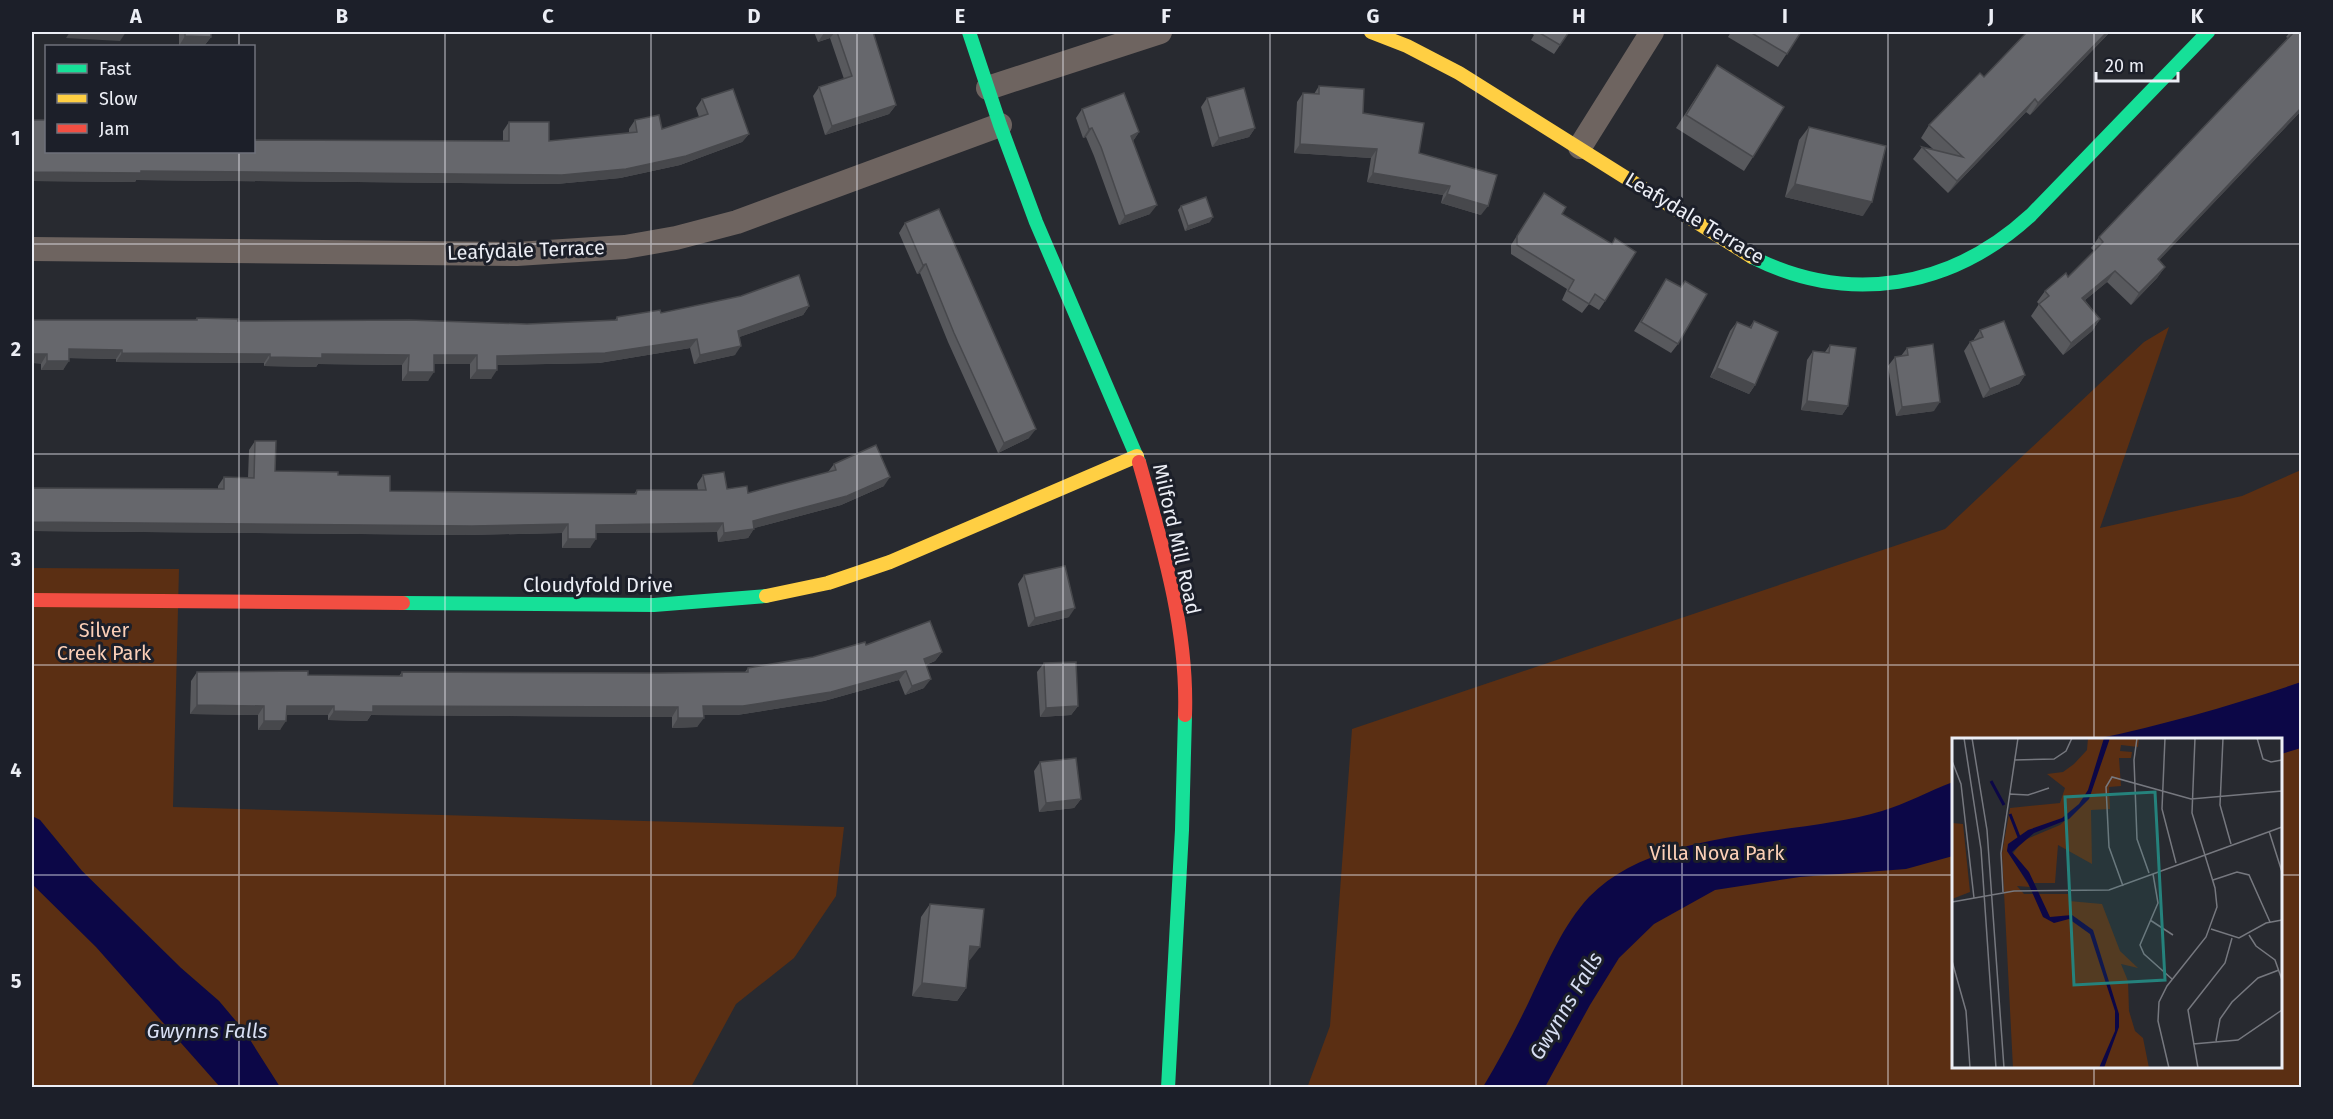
<svg xmlns="http://www.w3.org/2000/svg" width="2333" height="1119" font-family="'Fira Sans',sans-serif">
	<rect width="100%" height="100%" fill="#282a30"/>
	<g fill="#5b2f13" fill-rule="evenodd">
		<path d="M2169,327L2100,528L2242,496L2301,470V1087L1307,1088L1330,1026L1352,729L1945,529L2144,342ZM1954,740H2280V1066H1954Z"/>
		<path d="M32,568L179,569L173,807L844,827L836,896L794,958L736,1004L691,1087L280,1088L245,1032L219,1001L181,968L82,871L40,820L32,816Z"/>
		<path d="M32,853L244,1087H32Z"/>
	</g>
	<g fill="#0c0747">
		<path d="M2301,682V748L2281,754L2280,740L2096,739C2166,724 2234,705 2301,682Z"/>
		<path d="M1953,782V856L1906,869L1800,877L1715,890L1654,924L1619,958L1590,1005L1545,1087H1483C1501,1057 1517,1027 1532,995C1548,962 1563,925 1589,897C1658,826 1792,838 1882,811C1906,804 1929,791 1953,782Z"/>
		<path d="M32,816L40,820L82,871L181,968L219,1001L245,1032L280,1087H220L96,947L32,884Z"/>
	</g>
	<g fill="none" stroke-linecap="round" stroke-linejoin="round">
		<g stroke="#6e6460" stroke-width="24">
			<path d="M988,88L1160,32"/>
			<path d="M1580,147L1652,32"/>
			<path d="M32,249L517,254L625,247L676,238L737,222L1000,125"/>
		</g>
		<g stroke="#16e098" stroke-width="14">
			<path d="M969,32L1000,125L1036,222L1139,462"/>
			<path d="M1752,257C1849,306 1952,288 2031,215L2208,32"/>
			<path d="M403,603L654,605L766,596"/>
			<path d="M1168,1088L1182,830L1185,715"/>
		</g>
		<g stroke="#ffcf43" stroke-width="14">
			<path d="M1371,32L1407,46L1459,73L1752,257"/>
			<path d="M766,596L828,583L890,562L1137,456"/>
		</g>
		<g stroke="#f24e42" stroke-width="14">
			<path d="M1139,462C1162,544 1188,629 1185,715"/>
			<path d="M32,600L403,603"/>
		</g>
	</g>
	<g fill="#58595d">
		<path d="M179,32H211V37L204,46H179Z"/>
		<path d="M814,32H873L896,105L889,114L825,135L813,96L819,87L844,79L830,38L818,42Z"/>
		<path d="M1529,32H1569L1554,54L1531,40L1534,35Z"/>
		<path d="M1731,32H1801L1778,67L1728,37Z"/>
		<path d="M2027,32H2110L2030,115L2026,112L1948,193L1913,159L1922,147L1933,149L1921,138L1929,125L1984,77Z"/>
		<path d="M2290,32H2301V111L2159,260L2165,267L2157,278L2131,305L2107,282L2085,300L2100,319L2092,331L2063,355L2031,316L2039,304L2037,302L2045,291L2068,277L2094,251L2091,248L2099,237L2288,38L2286,37Z"/>
		<path d="M1717,65L1753,157L1744,171L1676,128Z"/>
		<path d="M1319,86L1363,113L1419,153L1481,215L1441,203L1443,195L1367,182L1371,158L1294,153L1297,102L1303,93L1314,94Z"/>
		<path d="M1207,98L1255,128L1249,137L1212,147L1201,107Z"/>
		<path d="M702,99L749,134L742,142L680,165L620,178L556,184L136,180L135,182L32,181V122L33,120L46,152L503,141V131L509,122L549,141L629,133V129L635,120L662,129L699,117L696,108Z"/>
		<path d="M1082,109L1139,132L1133,141L1150,214L1119,225L1094,156L1086,137L1083,138L1076,118Z"/>
		<path d="M1809,127L1863,216L1785,197L1799,140Z"/>
		<path d="M1544,193L1562,214L1605,301L1599,310L1589,304L1582,313L1562,300L1567,289L1511,254V245Z"/>
		<path d="M1181,206L1210,222L1185,231L1178,210Z"/>
		<path d="M905,223L1029,438L998,453L948,342L920,273L917,274L899,233Z"/>
		<path d="M1666,279L1680,287L1685,281L1678,344L1671,353L1634,331Z"/>
		<path d="M809,306L803,315L739,337L735,355L694,364L690,348L599,363L497,365L491,379H470V364H434L428,381H402V365L318,364L316,367L264,366V363L116,362V359L69,358L63,370H41V364L32,320H195L197,318L238,321L527,324L615,320L617,317L661,313Z"/>
		<path d="M1754,321L1755,385L1749,394L1710,377L1730,331L1737,322L1749,328Z"/>
		<path d="M1980,330L2025,375L2019,384L1983,398L1964,351L1970,342L1974,340V339Z"/>
		<path d="M1830,345L1848,406L1842,415L1801,410L1807,360L1813,351L1825,352Z"/>
		<path d="M1907,348L1934,411L1896,416L1888,366L1895,357L1901,356Z"/>
		<path d="M255,441L275,471L338,475L390,491L634,494L637,490H698L697,484L703,475L727,489L748,493L828,472L834,464L884,486L841,505L754,528L748,538L718,542L717,532L596,533L590,548H562V533L466,535L32,531V488L218,489V486L224,477L248,478L249,450Z"/>
		<path d="M1024,575L1069,617L1028,627L1018,584Z"/>
		<path d="M866,645L942,652L935,661L926,665L924,688L905,695L899,680L824,701L737,715H704L697,727L672,728V717L371,715L367,721L328,720V715H286L280,730H258V715L190,714L191,681L197,672L308,675L399,676L402,672L659,673L745,672L748,668L813,657Z"/>
		<path d="M1044,663L1078,706L1071,715L1040,717L1037,672Z"/>
		<path d="M1040,762L1081,799L1074,808L1039,812L1034,771Z"/>
		<path d="M930,904L970,960H969L966,988L957,1001L912,996L921,917Z"/>
	</g>
	<g fill="#47484c">
		<path d="M70,32H126L120,41L66,38Z"/>
		<path d="M829,32H835L830,38L818,42L824,33Z"/>
		<path d="M2107,32H2110L2030,115L2038,103Z"/>
		<path d="M185,36L211,37L204,46H179Z"/>
		<path d="M2035,99L2026,112L1948,193L1957,181Z"/>
		<path d="M896,105L889,114L825,135L832,126Z"/>
		<path d="M2301,108V111L2150,270L2158,259Z"/>
		<path d="M1092,128L1086,137L1083,138L1089,129Z"/>
		<path d="M1255,128L1249,137L1212,147L1219,138Z"/>
		<path d="M1139,132L1133,141L1131,136Z"/>
		<path d="M749,134L742,142L680,165L620,178L556,184L136,180L135,182L32,181V172L141,171Z"/>
		<path d="M1300,144L1377,149L1371,158L1294,153Z"/>
		<path d="M1373,173L1450,186L1443,195L1367,182Z"/>
		<path d="M1795,184L1872,202L1863,216L1785,197Z"/>
		<path d="M1447,194L1488,206L1481,215L1441,203Z"/>
		<path d="M1157,205L1150,214L1119,225L1125,216Z"/>
		<path d="M1213,217L1210,222L1185,231L1188,226Z"/>
		<path d="M926,264L920,273L917,274L923,265Z"/>
		<path d="M2165,267L2157,278L2131,305L2139,293Z"/>
		<path d="M2115,271L2107,282L2074,309L2082,298Z"/>
		<path d="M809,306L803,315L731,340L738,331Z"/>
		<path d="M2100,319L2092,331L2063,355L2071,343Z"/>
		<path d="M697,339L690,348L599,363L491,365L497,356Z"/>
		<path d="M741,346L735,355L694,364L700,355Z"/>
		<path d="M69,349L122,350L116,359L63,358Z"/>
		<path d="M122,353L270,354L264,363L116,362Z"/>
		<path d="M32,354H47L41,364L32,363Z"/>
		<path d="M322,354L409,355L402,365L318,364L316,367L264,366L270,357Z"/>
		<path d="M434,355H477L470,364H428Z"/>
		<path d="M47,361H69L63,370H41Z"/>
		<path d="M1717,368L1755,385L1749,394L1710,377Z"/>
		<path d="M477,370H497L491,379H470Z"/>
		<path d="M408,372H434L428,381H402Z"/>
		<path d="M2025,375L2019,384L1983,398L1990,389Z"/>
		<path d="M1807,401L1848,406L1842,415L1801,410Z"/>
		<path d="M1940,402L1934,411L1896,416L1902,407Z"/>
		<path d="M1036,429L1029,438L998,453L1004,443Z"/>
		<path d="M890,477L884,486L841,505L751,529H754L748,538L718,542L724,533L753,521Z"/>
		<path d="M32,522L568,524L562,533L466,535L32,531Z"/>
		<path d="M723,523L717,532L590,533L596,525Z"/>
		<path d="M568,539H596L590,548H562Z"/>
		<path d="M1075,608L1069,617L1028,627L1035,618Z"/>
		<path d="M942,652L935,661L917,668L924,659Z"/>
		<path d="M906,671L899,680L824,701L737,715H697L703,706Z"/>
		<path d="M931,679L924,688L905,695L912,686Z"/>
		<path d="M197,705L264,706L258,715L190,714Z"/>
		<path d="M287,706H334L328,715H280Z"/>
		<path d="M373,706L678,707L672,717L371,715L367,721L328,720L334,711Z"/>
		<path d="M1078,706L1071,715L1040,717L1046,708Z"/>
		<path d="M678,718H704L697,727L672,728Z"/>
		<path d="M264,721H286L280,730H258Z"/>
		<path d="M1081,799L1074,808L1039,812L1046,803Z"/>
		<path d="M970,946L980,947L970,960L961,959Z"/>
		<path d="M922,983L966,988L957,1001L912,996Z"/>
	</g>
	<g fill="#66676c" stroke="#47484c" stroke-width="1.5">
		<path d="M185,32H211V37L185,36Z"/>
		<path d="M837,32H873L896,105L832,126L819,87L852,76Z"/>
		<path d="M1538,32H1569L1560,45Z"/>
		<path d="M1750,32H1801L1787,54Z"/>
		<path d="M2027,32H2107L2038,103L2035,99L1957,181L1922,147L1963,157L1929,125L1980,73L1984,77Z"/>
		<path d="M2294,32H2301V108L2158,259L2165,267L2139,293L2115,271L2082,298L2100,319L2071,343L2039,304L2049,296L2045,291L2066,273L2068,277L2103,242L2099,237Z"/>
		<path d="M1717,65L1784,107L1753,157L1686,115Z"/>
		<path d="M1319,86L1364,89L1363,113L1424,123L1419,153L1497,175L1488,206L1447,194L1450,186L1373,173L1377,149L1300,144L1303,93L1319,94Z"/>
		<path d="M1244,88L1255,128L1219,138L1207,98Z"/>
		<path d="M733,89L749,134L686,156L626,169L562,175L141,171V173L32,172V137H33V120H46V152H254V140L509,141V122H549V141L637,132L635,120L659,115L662,129L708,114L702,99Z"/>
		<path d="M1124,93L1139,132L1131,136L1157,205L1125,216L1101,147L1092,128L1089,129L1082,109Z"/>
		<path d="M1809,127L1886,146L1872,202L1795,184Z"/>
		<path d="M1544,193L1566,207L1562,214L1612,244L1615,238L1636,252L1605,301L1595,294L1589,304L1568,291L1574,280L1517,245V236Z"/>
		<path d="M1206,197L1213,217L1188,226L1181,206Z"/>
		<path d="M939,209L1036,429L1004,443L954,333L926,264L923,265L905,223Z"/>
		<path d="M799,275L809,306L738,331L741,346L700,355L697,339L605,353L497,356V370H477V355H434V372H408L409,355L322,354V358L270,357V354L122,353V350L69,349V361H47V354H32V320H197V318L238,319V321L409,320L527,324L617,320V317L660,310L661,313L741,296Z"/>
		<path d="M1666,279L1681,287L1685,281L1707,294L1678,344L1641,322Z"/>
		<path d="M1754,321L1778,332L1755,385L1717,368L1737,322L1751,328Z"/>
		<path d="M2004,321L2025,375L1990,389L1970,342L1983,337L1980,330Z"/>
		<path d="M1933,344L1940,402L1902,407L1895,357L1908,355L1907,348Z"/>
		<path d="M1830,345L1856,348L1848,406L1807,401L1813,351L1829,353Z"/>
		<path d="M255,441H276L275,471L338,472V475L390,476V491L636,494L637,490H706L703,475L724,472L727,489L747,486L748,493L836,470L834,464L876,445L890,477L847,496L753,521L754,529L724,533L723,523L596,525V539H568V524L472,526L32,522V488L224,489V477L254,478Z"/>
		<path d="M1065,566L1075,608L1035,618L1024,575Z"/>
		<path d="M930,621L942,652L924,659L931,679L912,686L906,671L831,692L743,706H703L704,718H678V707L373,706V712L334,711V706H287L286,721H264V706L197,705V672L308,671V675L402,676V672L659,673L748,672V668L813,657L865,642L866,645Z"/>
		<path d="M1076,662L1078,706L1046,708L1044,663Z"/>
		<path d="M1076,758L1081,799L1046,803L1040,762Z"/>
		<path d="M930,904L984,909L980,947L970,946L966,988L922,983Z"/>
	</g>
	<path fill="none" stroke="#eceef5" stroke-width="1.5" stroke-opacity="0.55" d="M239,32V46M445,32V1088M651,32V1088M857,32V1088M1063,32V1088M1270,32V1088M1476,32V1088M1682,32V1088M1888,32V1088M2094,32V740M239,152V1088M32,244H2302M32,454H2302M32,665H2302M32,875H1954M2280,875H2302M2094,1066V1088"/>
	<g text-anchor="middle" stroke-width="6" stroke-linejoin="round" paint-order="stroke">
		<g font-size="20" fill="#eceef5" stroke="#1c1f29">
			<text transform="translate(1695 218) rotate(31)" y="7">Leafydale Terrace</text>
			<text transform="translate(526 250) rotate(-2)" y="7">Leafydale Terrace</text>
			<text transform="translate(1177 539) rotate(77)" y="7">Milford Mill Road</text>
			<text x="598" y="592">Cloudyfold Drive</text>
		</g>
		<g font-size="20" fill="#fbcfb7" stroke="#1c1f29">
			<text x="104" y="637">Silver<tspan x="104" dy="23">Creek Park</tspan></text>
			<text x="1717" y="860">Villa Nova Park</text>
		</g>
		<g font-size="21" font-style="italic" fill="#d7def3" stroke="#1c1f29">
			<text transform="translate(1566 1006) rotate(-59)" y="7">Gwynns Falls</text>
			<text x="207" y="1038">Gwynns Falls</text>
		</g>
	</g>
	<g transform="translate(1952 738)">
		<rect width="330" height="330" fill="#282a30"/>
		<path d="M136,0H187L186,9L169,7L168,13L180,14L179,20H167L169,48L157,49L158,71L139,72L140,126L106,107L103,145H82L60,117L70,103L108,87L137,61L117,78L82,92L55,112L78,149L65,148L72,156H116L117,163L150,166L168,213L186,230L169,226L176,243L177,273L183,293L191,300L197,330H61L50,115L58,70L108,65L113,50L95,36L111,34L122,26L135,12ZM0,85L11,86L18,154L0,161Z" fill="#5b2f13"/>
		<path d="M152,0H158L137,61L117,81L82,95L60,114L77,134L98,179L120,177L141,192L167,276V289L152,330H147L163,293V273L138,196L117,181L102,185L91,179L76,145L55,113L56,106L76,92L110,80L127,66L136,52Z" fill="#0c0747"/>
		<path fill="none" stroke="#0c0747" stroke-width="3" d="M39,43L52,67M58,76L67,99"/>
		<path fill="none" stroke="#76787f" stroke-width="1.5" d="M12,0L29,111L44,330M20,0L35,92L52,330M185,0L182,22L185,101L197,135M213,0L210,71L224,125M271,0L268,67L279,106M305,0L311,21L319,24L330,22M62,22L102,21L114,13L120,0M0,23L9,46L22,160M57,56L76,57L97,50M317,93L330,134M201,136L206,165L188,207L192,216L220,241M261,142L285,134L297,137L318,184M171,148L157,109L154,49L160,39L239,61L330,53M51,154L49,115L66,0M0,164L62,153L157,152L330,89M198,182L221,197M259,191L287,200L314,185L330,182M297,197L304,208L323,222L330,242M0,223L14,273L18,330M264,303L268,281L280,264L306,240L327,232M241,306L286,302L330,272M217,330L206,283L207,264L215,248L254,199L265,169L263,150L240,75L243,0M246,330L236,272L273,225L280,200"/>
		<path fill="#25827c" fill-opacity="0.15" stroke="#25827c" stroke-width="3" d="M203,54L213,242L122,247L113,59Z"/>
		<rect width="330" height="330" fill="none" stroke="#eceef5" stroke-width="3"/>
	</g>
	<rect width="2333" height="1119" fill="none" stroke="#1c1f29" stroke-width="66"/>
	<rect x="45" y="45" width="210" height="108" fill="#1c1f29" stroke="#6f727b" stroke-width="1.5"/>
	<rect x="57" y="64" width="30" height="9" fill="#16e098" stroke="#6f727b" stroke-width="1.5"/>
	<text x="99" y="75" font-size="18" fill="#eceef5">Fast</text>
	<rect x="57" y="94" width="30" height="9" fill="#ffcf43" stroke="#6f727b" stroke-width="1.5"/>
	<text x="99" y="105" font-size="18" fill="#eceef5">Slow</text>
	<rect x="57" y="124" width="30" height="9" fill="#f24e42" stroke="#6f727b" stroke-width="1.5"/>
	<text x="99" y="135" font-size="18" fill="#eceef5">Jam</text>
	<path d="M2096 72v9h82v-9" fill="none" stroke="#eceef5" stroke-width="3"/>
	<text x="2105" y="72" font-size="18" fill="#eceef5" stroke="#1c1f29" stroke-width="4.5" paint-order="stroke">20 m</text>
	<rect x="33" y="33" width="2267" height="1053" fill="none" stroke="#eceef5" stroke-width="2"/>
	<g font-size="20" text-anchor="middle" font-weight="bold" fill="#eceef5">
		<text x="136" y="23">A</text>
		<text x="342" y="23">B</text>
		<text x="548" y="23">C</text>
		<text x="754" y="23">D</text>
		<text x="960" y="23">E</text>
		<text x="1166" y="23">F</text>
		<text x="1373" y="23">G</text>
		<text x="1579" y="23">H</text>
		<text x="1785" y="23">I</text>
		<text x="1991" y="23">J</text>
		<text x="2197" y="23">K</text>
		<text x="16" y="145">1</text>
		<text x="16" y="356">2</text>
		<text x="16" y="566">3</text>
		<text x="16" y="777">4</text>
		<text x="16" y="988">5</text>
	</g>
</svg>
